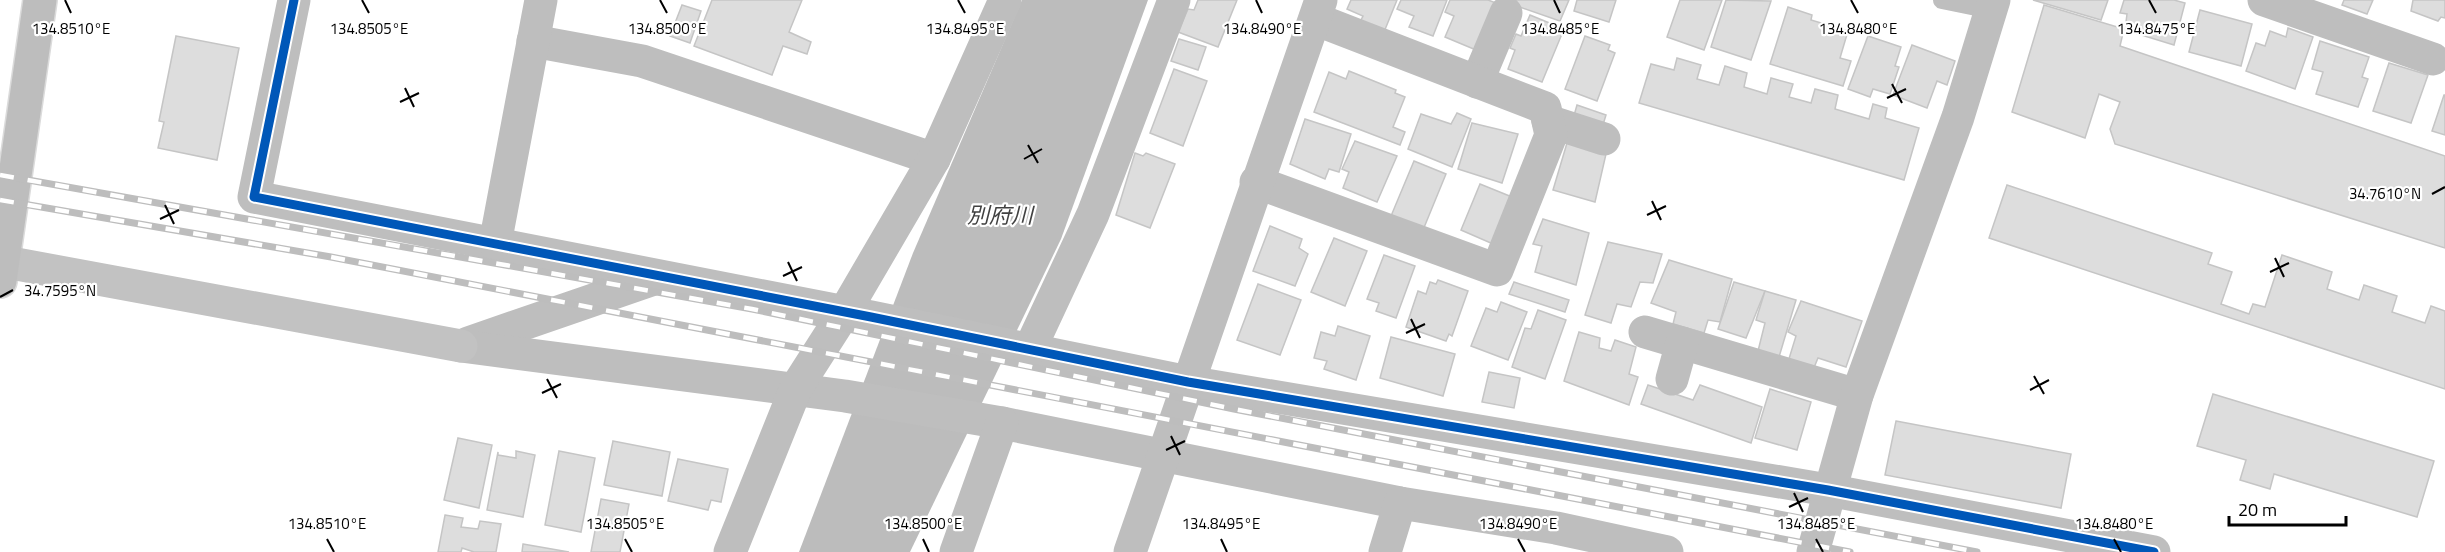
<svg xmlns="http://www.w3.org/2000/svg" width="2445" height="552" font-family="'Titillium Web','Noto Sans JP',sans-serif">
	<rect width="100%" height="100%" fill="#fff"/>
	<path fill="#bcbcbc" d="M1022,0H1148L1061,239L910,552H799L913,253Z"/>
	<g fill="#ddd" stroke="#c5c5c5" stroke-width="1.5">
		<path d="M712,0H802L789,32L811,42L807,54L783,46L772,75L694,46Z"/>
		<path d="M1198,0H1237L1218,47L1178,32L1188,9L1194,10Z"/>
		<path d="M1351,0H1397L1384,32L1360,22L1363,16L1347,9Z"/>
		<path d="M1401,0H1447L1433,36L1409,27L1414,16L1397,9Z"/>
		<path d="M1450,0H1488L1496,3L1476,50L1445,37L1454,16L1445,12Z"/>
		<path d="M1516,0H1569L1560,21L1514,5Z"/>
		<path d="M1577,0H1616L1609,22L1574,11Z"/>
		<path d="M1680,0H1722L1704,50L1667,37Z"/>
		<path d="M1726,0L1771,1L1751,60L1711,47Z"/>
		<path d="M2033,0H2108L2101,20Z"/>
		<path d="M2124,0H2174L2185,3L2174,45L2125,30L2127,14L2120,13Z"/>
		<path d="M2344,0H2373L2367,14L2342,5Z"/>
		<path d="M2413,0H2445V18L2441,17L2438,21L2411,11Z"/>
		<path d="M682,5L701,11L690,43L670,36Z"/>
		<path d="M2044,5L2124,29L2120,46L2445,156V248L2115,144L2110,129L2120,102L2099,94L2085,138L2012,112Z"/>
		<path d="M1788,7L1812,15L1811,20L1848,31L1840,58L1851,61L1843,86L1770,64Z"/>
		<path d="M2200,10L2252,24L2241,66L2189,52Z"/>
		<path d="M1530,15L1564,29L1542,82L1508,69L1515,50L1510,48L1516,34L1521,36Z"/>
		<path d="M2288,28L2313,37L2295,89L2246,71L2256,43L2265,46L2270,31L2286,37Z"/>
		<path d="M176,36L239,48L217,160L158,148L164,122L159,121Z"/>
		<path d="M1585,36L1610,45L1608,50L1615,53L1597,101L1565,89Z"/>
		<path d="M1868,36L1901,47L1895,66L1899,67L1890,94L1873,89L1870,97L1848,89Z"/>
		<path d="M1179,39L1206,47L1198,70L1171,61Z"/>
		<path d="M2320,41L2369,57L2362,77L2368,79L2358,107L2316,94L2323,72L2312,69Z"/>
		<path d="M1912,45L1955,61L1947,85L1937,81L1927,108L1893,95Z"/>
		<path d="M1677,58L1701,65L1697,79L1719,85L1725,66L1747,73L1744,87L1767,94L1771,78L1793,84L1789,97L1811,103L1815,89L1838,95L1835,109L1869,119L1873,104L1887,108L1885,118L1919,128L1904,180L1639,103L1651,64L1674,70Z"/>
		<path d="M2389,63L2428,75L2411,123L2373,111Z"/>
		<path d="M1174,69L1207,81L1183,146L1150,133Z"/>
		<path d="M1349,71L1396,90L1395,93L1405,97L1393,127L1405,132L1400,145L1314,112L1329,72L1346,79Z"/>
		<path d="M2444,95H2445V135L2432,131Z"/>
		<path d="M1577,105L1606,115L1602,128L1573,119Z"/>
		<path d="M1457,113L1471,119L1452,167L1408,149L1421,114L1451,124Z"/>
		<path d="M1305,119L1351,134L1339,172L1329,169L1325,179L1290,164Z"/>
		<path d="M1472,123L1518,134L1502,183L1458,169Z"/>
		<path d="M1355,141L1397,156L1377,202L1343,188L1349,172L1342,169Z"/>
		<path d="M1567,143L1606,154L1595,202L1553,190Z"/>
		<path d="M1135,153L1143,156L1146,153L1175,164L1150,228L1116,215Z"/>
		<path d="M1414,161L1446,174L1423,230L1391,216Z"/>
		<path d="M1480,184L1512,197L1493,244L1461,230Z"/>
		<path d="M2007,185L2212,253L2208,264L2232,272L2221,304L2249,314L2253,304L2265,307L2282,255L2332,272L2327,289L2359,300L2364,285L2397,296L2392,312L2425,323L2431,306L2445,311V389L1989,238Z"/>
		<path d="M1543,219L1589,233L1576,285L1535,272L1542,246L1533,244Z"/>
		<path d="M1270,226L1302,239L1299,248L1308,254L1295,286L1253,271Z"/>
		<path d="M1334,238L1367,251L1345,306L1311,292Z"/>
		<path d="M1608,242L1662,254L1653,283L1640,282L1631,307L1617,304L1611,323L1585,315Z"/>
		<path d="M1384,255L1415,266L1396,318L1376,311L1379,303L1367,299Z"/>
		<path d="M1669,260L1732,279L1720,322L1708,320L1704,333L1673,324L1676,312L1651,303Z"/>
		<path d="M1438,280L1468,291L1452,336L1449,334L1446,341L1406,327L1418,291L1426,294L1430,282L1436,284Z"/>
		<path d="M1514,282L1569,300L1565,312L1509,294Z"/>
		<path d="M1734,282L1765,291L1746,338L1718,329Z"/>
		<path d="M1258,284L1301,300L1280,355L1237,340Z"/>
		<path d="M1765,291L1796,300L1779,357L1758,351L1765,323L1756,320Z"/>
		<path d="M1801,301L1862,321L1846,367L1818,358L1813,370L1788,362L1796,336L1788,332Z"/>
		<path d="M1501,302L1527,312L1508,360L1471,346L1486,308L1497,312Z"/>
		<path d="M1538,310L1566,320L1545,379L1512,367L1525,328L1531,329Z"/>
		<path d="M1338,326L1370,336L1356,380L1324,369L1327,361L1314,358L1321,332L1335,336Z"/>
		<path d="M1579,332L1600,338L1599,348L1611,351L1615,340L1636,347L1629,374L1638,377L1629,405L1564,381Z"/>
		<path d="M1391,337L1455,354L1443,396L1380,378Z"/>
		<path d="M1489,372L1520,378L1514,408L1482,402Z"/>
		<path d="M1648,385L1693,400L1700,385L1762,407L1751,443L1641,404Z"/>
		<path d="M1770,389L1811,402L1797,450L1755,438Z"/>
		<path d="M2213,394L2434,461L2417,517L2274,474L2270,489L2240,480L2246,460L2197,446Z"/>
		<path d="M1896,421L2071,454L2061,508L1885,475Z"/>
		<path d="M458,438L492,445L479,508L444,500Z"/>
		<path d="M613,441L670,452L662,496L604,485Z"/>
		<path d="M516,451L535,455L523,517L487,510L498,452V455L516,458Z"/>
		<path d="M559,451L595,458L581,532L545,525Z"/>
		<path d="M678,459L728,469L721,502L711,500L708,510L668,501Z"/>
		<path d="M601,499L629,504L620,552H591Z"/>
		<path d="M445,515L463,518L461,527L478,529L480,521L501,524L496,552H474L462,548L461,552H438Z"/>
		<path d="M523,544L569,552H522Z"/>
	</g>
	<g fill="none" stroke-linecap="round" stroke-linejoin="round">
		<g stroke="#dbdbdb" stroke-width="36">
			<path id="primary" d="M0,281L40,0"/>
		</g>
		<path stroke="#bebebe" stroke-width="18" d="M1942,0L1991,10"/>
		<g stroke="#bebebe" stroke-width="33">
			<path d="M294,0L254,197L871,317L1188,382L1828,490L2154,552"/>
			<path d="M2264,0L2433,59"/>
			<path d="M533,41L642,61L934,159"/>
			<path d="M1477,82L1506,13"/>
			<path d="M1548,121L1604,139"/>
			<path d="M1256,182L1497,270L1551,135L1545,108L1315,19"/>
			<path d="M495,244L541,0"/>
			<path d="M1645,332L1857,395"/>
			<path d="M468,343L660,277"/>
			<path d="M461,346L845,396L1002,423L1400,503L1556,528L1667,552"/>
			<path d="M1029,351L1093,214L1174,0"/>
			<path d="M1672,379L1682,343"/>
			<path d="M730,552L796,388L844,313L934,159L1005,0"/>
			<path d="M956,552L1002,423"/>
			<path d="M1130,552L1321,0"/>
			<path d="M1385,552L1400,503"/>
			<path d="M1813,552L1857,395L1958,117L1994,0"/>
		</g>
		<path stroke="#c2c2c2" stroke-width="33" d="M0,261L461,346"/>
		<use href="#primary" stroke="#bdbdbd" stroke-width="33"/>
		<g stroke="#bdbdbd" stroke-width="7">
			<g id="rail">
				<path d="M0,175L752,309L1234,409L1977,552"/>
				<path d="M0,200L331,257L1850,552"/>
			</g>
		</g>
		<use href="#rail" stroke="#fff" stroke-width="4.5" stroke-dasharray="14" stroke-linecap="butt"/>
		<g stroke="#fff" stroke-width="13">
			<path id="cycleway" d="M294,0L254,197L871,317L1188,382L1828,490L2154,552"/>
		</g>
		<use href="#cycleway" stroke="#0057b8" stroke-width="9"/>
	</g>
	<path fill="none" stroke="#000" stroke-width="2" d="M65,0L71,13M362,0L369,13M660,0L667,13M958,0L965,13M1256,0L1262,13M1554,0L1560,13M1851,0L1858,13M2149,0L2156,13M1892,84L1902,103M405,88L414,107M1887,98L1906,89M400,102L419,93M1028,145L1038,163M1024,159L1042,149M2432,194L2445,187M1652,201L1661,220M165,205L174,224M1647,215L1666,206M160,219L179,210M2275,258L2284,277M788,262L797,281M2270,272L2289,263M783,276L802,267M0,297L13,290M1411,319L1420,338M1406,333L1425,324M2034,376L2044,394M547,379L557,398M2030,390L2049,380M542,393L561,384M1171,436L1180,455M1166,450L1185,441M1794,493L1803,512M1789,507L1808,498M327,539L334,552M625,539L632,552M923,539L929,552M1221,539L1227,552M1518,539L1525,552M1816,539L1823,552M2114,539L2121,552"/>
	<g text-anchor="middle" stroke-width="4.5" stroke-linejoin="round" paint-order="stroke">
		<g font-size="22" font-style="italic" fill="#414141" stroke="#fff">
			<text x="1000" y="223">別府川</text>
		</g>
	</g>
	<g font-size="15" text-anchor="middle" fill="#000" stroke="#fff" stroke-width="4.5" stroke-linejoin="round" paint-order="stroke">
		<text x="965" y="34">134.8495°E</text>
		<text x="1560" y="34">134.8485°E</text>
		<text x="71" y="34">134.8510°E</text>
		<text x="369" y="34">134.8505°E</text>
		<text x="667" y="34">134.8500°E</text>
		<text x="1262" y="34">134.8490°E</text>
		<text x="1858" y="34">134.8480°E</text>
		<text x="2156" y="34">134.8475°E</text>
		<text x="2385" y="199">34.7610°N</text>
		<text x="60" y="296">34.7595°N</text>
		<text x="327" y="529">134.8510°E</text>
		<text x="625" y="529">134.8505°E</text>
		<text x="923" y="529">134.8500°E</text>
		<text x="1221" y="529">134.8495°E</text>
		<text x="1518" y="529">134.8490°E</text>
		<text x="1816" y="529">134.8485°E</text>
		<text x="2114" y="529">134.8480°E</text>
	</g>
	<path d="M2229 516v9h117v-9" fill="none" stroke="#000000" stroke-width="3"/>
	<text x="2238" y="516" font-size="18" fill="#000000" stroke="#ffffff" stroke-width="4.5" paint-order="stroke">20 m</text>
</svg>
